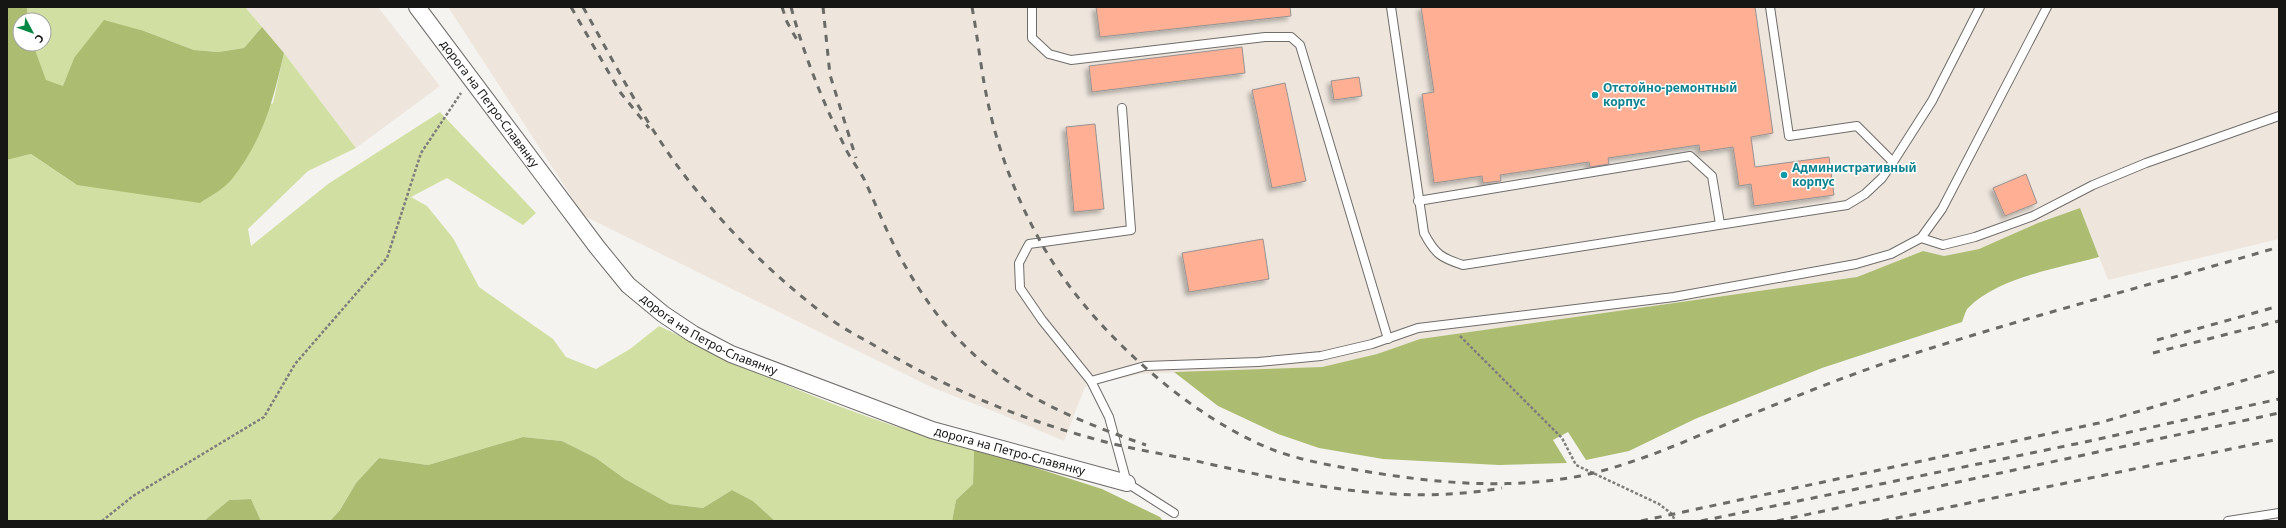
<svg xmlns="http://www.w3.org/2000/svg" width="2286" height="528" font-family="'Noto Sans',sans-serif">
	<defs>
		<filter id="shadow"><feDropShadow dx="-3.5" dy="3.5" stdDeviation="2" flood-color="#0004"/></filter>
	</defs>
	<rect width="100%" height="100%" fill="#f5f3f0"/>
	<g fill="#eee6dd">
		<path d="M245,7H378L440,86L356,148L284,53Z"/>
		<path d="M448,7H2279V239L2108,280L2080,208L1979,249L1944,256L1923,251L1857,277L1420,339L1377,354L1322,367L1140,374L1085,387L1064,441L993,411L933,388L584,216Z"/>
	</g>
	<g fill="#d1e0a2">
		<path d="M27,7H245L262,27L244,48L218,52L194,50L144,31L74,58L63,87L46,81L33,44H44V20H28Z"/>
		<path d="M284,53L356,148L308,171L248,229L251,246L328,184L440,112L536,213L523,225L447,178L411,197L427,206L453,238L479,287L553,339L566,357L596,369L630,349L659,326C760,375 864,423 974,448L973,484L956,500L952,521H775L753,501L732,490L703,508L670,504L625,479L596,458L562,441L523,437L428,465L379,458L356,483L340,510L330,521H261L251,499L229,500L204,521H7V160L31,154L77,185L273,103Z"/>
	</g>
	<g fill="#acbd72">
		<path d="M7,7H27L28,20H20V44H33L46,80L63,86L74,58L104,20L144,31L194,50L218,52L244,48L262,27L284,53C273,101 263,140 232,179C224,189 210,196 200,203L77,185L31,154L7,160Z"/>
		<path d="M2080,208L2099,257C2059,268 1999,277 1968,308C1965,311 1964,318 1962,322L1822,368L1695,419L1629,451L1586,460L1568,432L1553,440L1567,463L1499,465L1383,459L1319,448L1278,434L1218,406L1174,372L1322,367L1377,354L1420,339L1857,277L1923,251L1944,256L1979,249L2038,223Z"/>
		<path d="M523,437L562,441L596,458L625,479L670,504L703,508L732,490L753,501L775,521H330L340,510L356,483L379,458L428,465Z"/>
		<path d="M974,448L1102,489L1160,517L1163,521H952L956,500L973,484Z"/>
		<path d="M251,499L261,521H204L229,500Z"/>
	</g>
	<g fill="#feaf94" stroke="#979392" filter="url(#shadow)">
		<path d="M1096,7H1290L1291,16L1100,37Z"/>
		<path d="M1421,7H1755L1773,133L1751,137L1755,167L1829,157L1834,195L1754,206L1751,184L1739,186L1733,147L1700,152L1699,145L1608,158L1609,164L1590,167L1589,162L1500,175L1501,181L1483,183L1482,176L1434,183L1422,94L1434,92Z"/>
		<path d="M1242,47L1245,73L1092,92L1089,66Z"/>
		<path d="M1359,77L1362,96L1334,100L1331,81Z"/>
		<path d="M1285,83L1306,181L1272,188L1252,90Z"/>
		<path d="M1095,124L1104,209L1074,212L1066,127Z"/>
		<path d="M2026,174L2037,203L2005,216L1993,188Z"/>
		<path d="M1263,239L1269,279L1189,292L1182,253Z"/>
	</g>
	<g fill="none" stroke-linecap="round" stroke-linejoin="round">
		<g stroke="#6f6c6a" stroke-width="10">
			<g id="service">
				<path d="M1032,7V38L1049,54L1071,60L1265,37H1291L1300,45L1388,339"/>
				<path d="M1391,7L1424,233C1435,254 1441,258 1463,265L1847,205L1865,194L1882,178L1893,162L1932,101L1980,7"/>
				<path d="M1770,7L1789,136L1857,126L1893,162"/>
				<path d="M1122,108L1131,230L1029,244L1019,263L1020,288L1042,320L1091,381L1109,417L1127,483L1174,513"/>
				<path d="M1418,201L1690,156L1712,176L1720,224"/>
				<path d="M1921,238L1943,245L1975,237L2033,216L2093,185L2146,163L2279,116"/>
				<path d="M1091,381L1145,366L1258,362L1321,356L1372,344L1418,328L1674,297L1856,264L1891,254L1921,238L1942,209L2047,7"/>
				<path d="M2228,521L2279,513"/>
			</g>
		</g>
		<g stroke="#6f6c6a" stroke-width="18">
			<g id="minor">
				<path id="s1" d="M417,7L597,247L628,285L663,314L693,334L731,354L932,430L1127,483"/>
			</g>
		</g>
		<g stroke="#7e7d7b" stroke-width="2.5" stroke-dasharray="3 2" stroke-linecap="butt">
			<path d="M1460,336L1562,438L1576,465L1659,504L1672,514L1675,521"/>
			<path d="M102,521L133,496L264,417L295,364L387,258L421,153L461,93"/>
		</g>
		<use href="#service" stroke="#fff" stroke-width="8"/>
		<use href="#minor" stroke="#fff" stroke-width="16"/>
		<g stroke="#6a6a67" stroke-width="3" stroke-dasharray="7 7" stroke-linecap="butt">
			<path d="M571,7L620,92L649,128"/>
			<path d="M583,7C618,69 651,136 697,191C735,238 781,282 829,318C842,328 858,336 872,344C940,385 1014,417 1091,438C1128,449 1167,454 1205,463C1305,485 1400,506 1502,488"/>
			<path d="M782,7L787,22L797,40"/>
			<path d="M791,7C804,55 822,100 844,145C849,157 858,168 864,179C878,209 890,241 907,269C967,373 1038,407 1146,445"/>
			<path d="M823,7L830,75L856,158"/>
			<path d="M972,7C978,39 981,71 988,103C998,150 1016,197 1039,239C1084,323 1187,417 1276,451C1304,461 1334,466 1363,471C1435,483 1508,490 1580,476C1628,466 1672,447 1717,428C1775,405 1832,381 1891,361C2019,319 2150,285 2279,247"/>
			<path d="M2157,340L2279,306"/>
			<path d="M2153,353L2279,321"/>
			<path d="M1641,521L2099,423L2279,370"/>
			<path d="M1701,521L2085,442L2279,399"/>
			<path d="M1777,521L2279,413"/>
			<path d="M1882,521L2279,439"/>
		</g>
	</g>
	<g fill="#0f9aa8" stroke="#fff" stroke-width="1.5">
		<circle cx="1595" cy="95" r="4"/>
		<circle cx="1784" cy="175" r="4"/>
	</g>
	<g text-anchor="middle" stroke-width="3" stroke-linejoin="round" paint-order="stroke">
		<g font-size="12" font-weight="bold" fill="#0d838f" stroke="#fff" text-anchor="start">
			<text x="1603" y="92">Отстойно-ремонтный<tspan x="1603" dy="14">корпус</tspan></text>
			<text x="1792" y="172">Административный<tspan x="1792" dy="14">корпус</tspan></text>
		</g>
		<g font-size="12" fill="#161614" stroke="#fff">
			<text dy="4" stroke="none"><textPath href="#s1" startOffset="121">дорога на Петро-Славянку</textPath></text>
			<text dy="4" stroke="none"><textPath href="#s1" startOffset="445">дорога на Петро-Славянку</textPath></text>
			<text dy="4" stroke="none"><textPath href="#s1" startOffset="769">дорога на Петро-Славянку</textPath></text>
		</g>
	</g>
	<rect width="2286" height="528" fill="none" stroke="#161614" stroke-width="16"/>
	<g transform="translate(32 32) rotate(131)"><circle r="19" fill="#ffffff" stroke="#a2a2a1"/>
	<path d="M0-3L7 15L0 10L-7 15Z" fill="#018742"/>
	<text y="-6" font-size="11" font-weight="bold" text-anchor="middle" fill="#161614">С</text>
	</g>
</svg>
